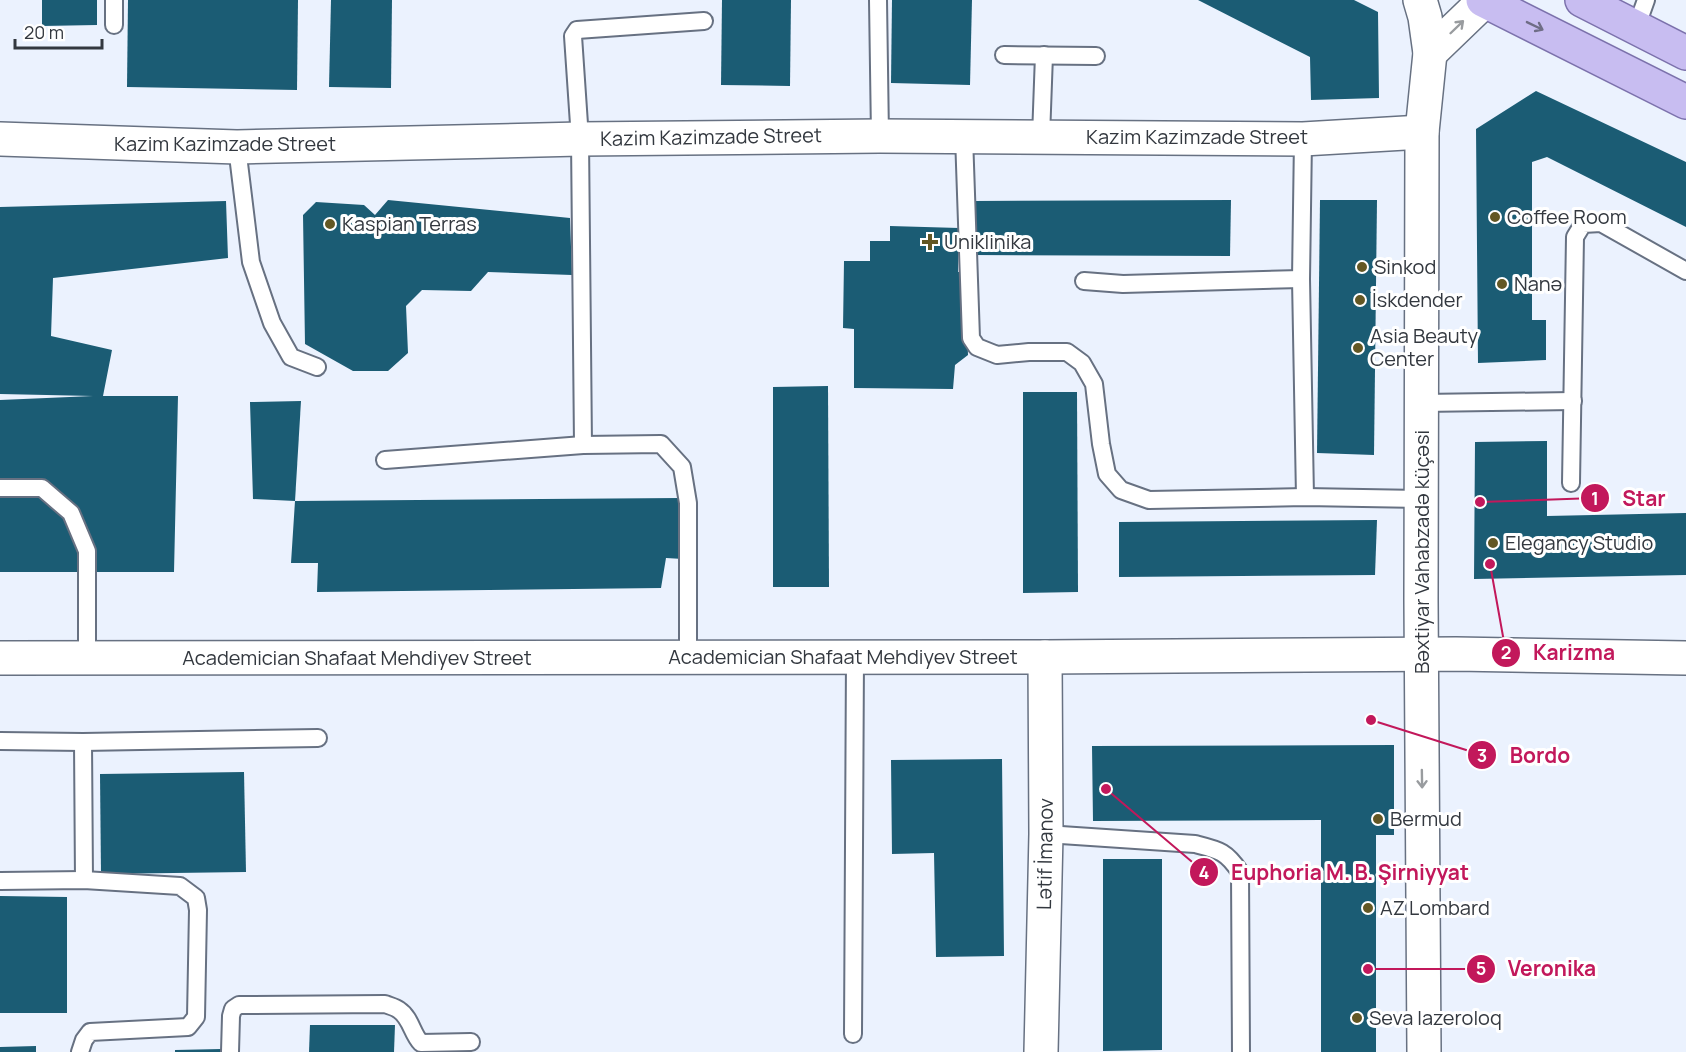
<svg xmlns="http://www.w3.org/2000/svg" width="1686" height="1052" font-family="Manrope,sans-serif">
	<rect width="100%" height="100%" fill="#ebf2fe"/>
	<g fill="#1b5c74">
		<path d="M42,0H97V25L42,26Z"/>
		<path d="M128,0H298L297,90L127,87Z"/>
		<path d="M331,0H392L391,88L329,87Z"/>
		<path d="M722,0H791L790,86L721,85Z"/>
		<path d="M892,0H972L970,85L891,83Z"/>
		<path d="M1198,0H1354L1378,12L1379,98L1311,100L1310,57Z"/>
		<path d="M1536,91L1686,162V227L1547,157L1532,162V320H1546V360L1478,363L1476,129Z"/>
		<path d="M388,200L570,218L572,275L488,272L471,291L422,290L406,306L408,353L388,371H353L305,344L303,215L316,202L364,205L375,215Z"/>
		<path d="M1231,200L1230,256L973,255L974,201Z"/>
		<path d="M1320,200H1377L1374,455L1317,453Z"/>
		<path d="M226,201L228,258L53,278L51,336L112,350L103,396H178L174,572H0V400L93,396L0,394V207Z"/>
		<path d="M890,226L959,228L958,272H965L968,355L955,365L953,389L854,388V329L843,328L844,261H870V241H890Z"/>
		<path d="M828,386L829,587H773V387Z"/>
		<path d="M1023,392H1077L1078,592L1023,593Z"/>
		<path d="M301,401L295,501L253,499L250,402Z"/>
		<path d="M1547,441V516L1686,513V575L1474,579L1475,442Z"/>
		<path d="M680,498L683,559L666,558L661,588L317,592L318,563H291L295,501Z"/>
		<path d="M1377,520L1375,575L1119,577V522Z"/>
		<path d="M1394,745V835H1376V1052H1321V820L1093,821L1092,746Z"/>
		<path d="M1002,759L1004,956L936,957L934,853L892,854L891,760Z"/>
		<path d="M244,772L246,872L101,874L100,774Z"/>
		<path d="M1103,859H1162V1050L1103,1051Z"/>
		<path d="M0,896L67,897V1013H0Z"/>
		<path d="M310,1025H395L394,1052H309Z"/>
		<path d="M36,1046V1052H0V1047Z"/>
		<path d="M221,1049V1052H175V1050Z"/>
	</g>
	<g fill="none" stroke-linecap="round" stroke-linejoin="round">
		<g stroke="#677182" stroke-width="20">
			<g id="lane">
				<path d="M878,0L880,136"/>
				<path d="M114,25V0"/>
				<path d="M1636,28L1646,0"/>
				<path d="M1004,55L1096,56"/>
				<path d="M964,136L971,338L977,347L997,355L1029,352H1067L1082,363L1094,384L1101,444L1107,474L1121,490L1149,500L1305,497L1421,499"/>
				<path d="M1041,137L1044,55"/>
				<path d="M1303,139L1301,279L1305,497"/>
				<path d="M237,147L251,262L272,323L291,357L317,367"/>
				<path d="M1084,281L1123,284L1301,279"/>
				<path d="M1422,403L1573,401"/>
				<path d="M583,445L580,139L573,36L577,30L704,21"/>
				<path d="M385,460L583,445L661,444L682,467L688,503V657"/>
				<path d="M1571,483L1575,237L1583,224L1601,223L1686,271"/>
				<path d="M0,488H42L71,513L87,551V658"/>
				<path d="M0,741L83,742L318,738"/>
				<path d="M83,742L84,880"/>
				<path d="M1046,834L1195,844C1219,850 1226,851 1240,872L1241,1052"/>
				<path d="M0,881L84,880L180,886L196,898L198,910L196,1017L188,1027L90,1032L84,1040L80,1052"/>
				<path d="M853,1034L855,657"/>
				<path d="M230,1052L231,1016L233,1009L239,1005L385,1004C390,1006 395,1007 399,1010C411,1018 412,1034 421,1043L471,1042"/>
			</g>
		</g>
		<g stroke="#677182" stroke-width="36">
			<g id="street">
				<path d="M0,139L237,147L580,139L880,136L1303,139L1422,132"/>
				<path d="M1041,1052L1046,834L1045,657"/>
			</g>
		</g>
		<g stroke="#677182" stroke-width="36">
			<g id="secondary">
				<path d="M1420,0L1425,17L1430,53L1422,132L1421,600L1424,1052"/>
				<path d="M1430,53L1484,1"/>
				<path d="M0,658L1045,657L1456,654L1686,658"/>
			</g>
		</g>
		<g stroke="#7c72ac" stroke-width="36">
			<g id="primary">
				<path d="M1483,0L1686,102"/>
				<path d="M1582,0L1686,53"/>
			</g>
		</g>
		<use href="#lane" stroke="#fff" stroke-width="16"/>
		<use href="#street" stroke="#fff" stroke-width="33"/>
		<use href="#secondary" stroke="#fff" stroke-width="33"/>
		<use href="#primary" stroke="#c8bdf1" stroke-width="33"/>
	</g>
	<defs><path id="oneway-shaft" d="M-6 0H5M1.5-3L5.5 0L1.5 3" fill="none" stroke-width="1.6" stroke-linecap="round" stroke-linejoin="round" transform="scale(1.5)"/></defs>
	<use stroke="#6f6d86" href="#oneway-shaft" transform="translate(1535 26) rotate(26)"/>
	<g stroke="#999c9f">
		<use href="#oneway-shaft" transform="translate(1457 27) rotate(-44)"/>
		<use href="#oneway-shaft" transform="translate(1422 779) rotate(89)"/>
	</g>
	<g fill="#635724" stroke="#fff" stroke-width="2">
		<circle cx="1495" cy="217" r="6"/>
		<circle cx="330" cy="224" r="6"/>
		<path d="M927 233h6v6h6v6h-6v6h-6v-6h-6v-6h6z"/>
		<circle cx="1362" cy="267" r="6"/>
		<circle cx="1502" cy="284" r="6"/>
		<circle cx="1360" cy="300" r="6"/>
		<circle cx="1358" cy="348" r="6"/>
		<circle cx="1493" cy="543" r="6"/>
		<circle cx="1378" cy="819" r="6"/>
		<circle cx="1368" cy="908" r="6"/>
		<circle cx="1357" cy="1018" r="6"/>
	</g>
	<g text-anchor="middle" stroke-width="6" stroke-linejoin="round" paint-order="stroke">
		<g font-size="20" fill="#33383f" stroke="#fff">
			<text transform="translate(711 137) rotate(-1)" y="7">Kazim Kazimzade Street</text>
			<text x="1197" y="144">Kazim Kazimzade Street</text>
			<text x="225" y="151">Kazim Kazimzade Street</text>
			<text transform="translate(1422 552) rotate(-90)" y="7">Bəxtiyar Vahabzadə küçəsi</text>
			<text x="843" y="664">Academician Shafaat Mehdiyev Street</text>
			<text x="357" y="665">Academician Shafaat Mehdiyev Street</text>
			<text transform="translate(1045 854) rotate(-89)" y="7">Lətif İmanov</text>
		</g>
		<g font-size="20" fill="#33383f" stroke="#fff" text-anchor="start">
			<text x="1507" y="224">Coffee Room</text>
			<text x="342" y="231">Kaspian Terras</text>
			<text x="944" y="249">Uniklinika</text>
			<text x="1374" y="274">Sinkod</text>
			<text x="1514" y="291">Nanə</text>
			<text x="1372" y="307">İskdender</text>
			<text x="1370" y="343">Asia Beauty<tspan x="1370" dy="23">Center</tspan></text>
			<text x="1505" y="550">Elegancy Studio</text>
			<text x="1390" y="826">Bermud</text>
			<text x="1380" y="915">AZ Lombard</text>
			<text x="1369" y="1025">Seva lazeroloq</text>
		</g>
	</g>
	<path fill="none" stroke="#c2185b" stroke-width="2" d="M1480 502L1595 498M1490 564L1506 653M1371 720L1482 755M1106 789L1204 872M1368 969L1481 969"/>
	<g fill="#c2185b" stroke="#fff" stroke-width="2">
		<circle cx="1480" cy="502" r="6"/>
		<circle cx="1490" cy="564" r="6"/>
		<circle cx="1371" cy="720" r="6"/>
		<circle cx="1106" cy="789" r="6"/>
		<circle cx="1368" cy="969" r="6"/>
		<circle cx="1595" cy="498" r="15"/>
		<circle cx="1506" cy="653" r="15"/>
		<circle cx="1482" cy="755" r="15"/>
		<circle cx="1204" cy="872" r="15"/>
		<circle cx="1481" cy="969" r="15"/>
	</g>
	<g font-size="18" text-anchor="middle" font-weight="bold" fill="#fff">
		<text x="1595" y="505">1</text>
		<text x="1506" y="659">2</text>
		<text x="1482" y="762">3</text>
		<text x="1204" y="879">4</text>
		<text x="1481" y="975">5</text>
	</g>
	<g font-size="21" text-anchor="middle" font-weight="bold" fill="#c2185b" stroke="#fff" stroke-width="6" stroke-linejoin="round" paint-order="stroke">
		<text x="1644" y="506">Star</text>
		<text x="1574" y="660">Karizma</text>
		<text x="1540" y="763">Bordo</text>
		<text x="1350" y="880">Euphoria M. B. Şirniyyat</text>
		<text x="1552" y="976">Veronika</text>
	</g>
	<path d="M15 39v9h87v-9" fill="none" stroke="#33383f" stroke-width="3"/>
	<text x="24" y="39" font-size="18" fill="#33383f" stroke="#ffffff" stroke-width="4.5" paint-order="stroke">20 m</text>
</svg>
